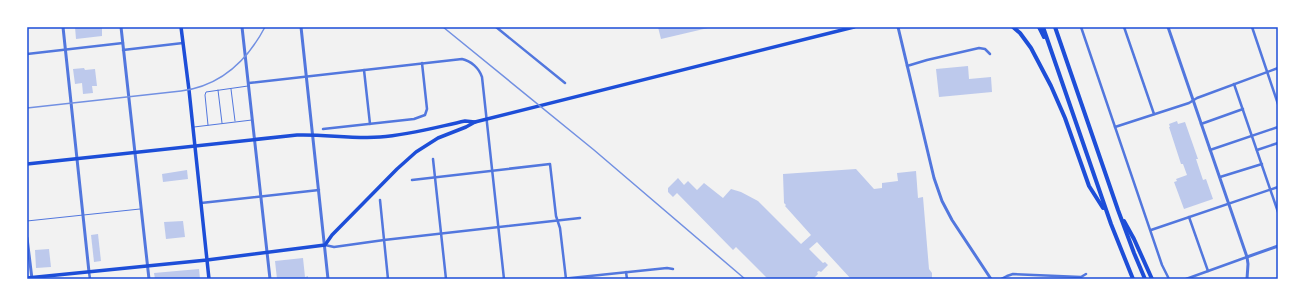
<svg xmlns="http://www.w3.org/2000/svg" width="1305" height="306" font-family="Commissioner,sans-serif">
	<rect width="100%" height="100%" fill="#f2f2f2"/>
	<g fill="#bdc9ec">
		<path d="M75,27H102V36L76,39Z"/>
		<path d="M658,27H708V28L661,39Z"/>
		<path d="M968,66L969,79L991,77L992,92L939,97L936,69Z"/>
		<path d="M84,68L85,70L95,69L97,86H92L93,93L83,94L82,83L75,84L73,69Z"/>
		<path d="M1177,121L1178,124L1185,122L1198,159H1196L1203,180L1206,179L1213,199L1184,209L1174,182L1177,181L1176,179L1187,175L1183,164H1181L1169,127H1170L1169,124Z"/>
		<path d="M856,169L874,189L882,188V183L898,181L897,173L916,171L918,198L923,197L929,269L932,273V279H851L817,242L809,249L823,263L825,262L828,265L821,272L819,271L817,272L818,274L813,279H768L736,247L733,250L677,193L673,197L668,192V188L678,178L684,185L688,181L697,190L704,183L723,198L731,189L741,192L758,201L801,244L811,235L785,206L786,205L784,203L783,174Z"/>
		<path d="M187,170L188,179L163,182L162,174Z"/>
		<path d="M183,221L185,237L166,239L164,222Z"/>
		<path d="M98,234L101,261L94,262L91,235Z"/>
		<path d="M49,249L51,267L36,268L35,250Z"/>
		<path d="M303,258L305,277L308,276V279H277L275,261Z"/>
		<path d="M199,269L200,279H155L154,273Z"/>
	</g>
	<g fill="none" stroke-linecap="round" stroke-linejoin="round">
		<g stroke="#5277de" stroke-width="1">
			<path d="M231,89L235,121"/>
			<path d="M218,90L222,123"/>
			<path d="M208,125L205,95L206,92L248,86"/>
			<path d="M194,127L252,120"/>
			<path d="M27,221L140,209"/>
		</g>
		<g stroke="#5277de" stroke-width="2.5">
			<path d="M496,27L565,83"/>
			<path d="M1081,27L1162,265L1169,279"/>
			<path d="M1124,27L1154,114"/>
			<path d="M1252,27L1278,104"/>
			<path d="M123,50L183,43"/>
			<path d="M27,54L123,43"/>
			<path d="M907,66L927,60L979,48L985,49L990,54"/>
			<path d="M364,70L370,124"/>
			<path d="M249,83L462,59C471,61 479,68 482,77L504,279"/>
			<path d="M1234,84L1278,212"/>
			<path d="M1201,124L1243,109"/>
			<path d="M1115,127L1189,103L1197,98L1278,68"/>
			<path d="M323,129L414,119L425,115L427,109L422,63"/>
			<path d="M1210,150L1278,127"/>
			<path d="M1257,150L1278,143"/>
			<path d="M433,159L446,279"/>
			<path d="M1220,177L1262,164"/>
			<path d="M412,180L550,164L556,216L560,228L566,279"/>
			<path d="M380,200L388,279"/>
			<path d="M201,203L319,190"/>
			<path d="M1189,217L1208,271"/>
			<path d="M1151,230L1278,187"/>
			<path d="M325,245L334,247L384,240L580,218"/>
			<path d="M89,272L90,279"/>
			<path d="M626,272L627,279"/>
			<path d="M561,279L667,268L673,269"/>
			<path d="M1001,279L1007,276L1013,274L1081,277L1086,274"/>
			<path d="M1186,279L1247,257"/>
		</g>
		<g stroke="#5277de" stroke-width="3">
			<path d="M63,27L89,272"/>
			<path d="M121,27L149,279"/>
			<path d="M242,27L270,279"/>
			<path d="M301,27L328,279"/>
			<path d="M898,27L934,178L942,201L952,220L991,279"/>
			<path d="M1168,27L1247,257L1248,264L1247,279"/>
			<path d="M27,238L32,279"/>
			<path d="M1247,257L1278,246"/>
		</g>
		<g stroke="#1d4ed8" stroke-width="3.5">
			<path d="M181,27L189,90L209,279"/>
			<path d="M27,164L297,135C324,134 352,139 380,137C409,135 437,127 465,121L475,122"/>
			<path d="M27,278L207,260L325,245L332,235L397,169L416,152L438,138L466,127L475,122L854,27"/>
		</g>
		<g stroke="#1d4ed8" stroke-width="4">
			<path d="M1013,27L1020,33L1031,48L1051,86L1065,118L1089,186L1103,208"/>
			<path d="M1039,27L1044,37"/>
			<path d="M1043,27L1111,224L1133,279"/>
			<path d="M1055,27L1118,210L1134,253L1145,279"/>
			<path d="M1124,221L1134,239L1152,279"/>
		</g>
		<g stroke="#7290e2" stroke-width="1.5">
			<path d="M443,27L594,150L745,279"/>
			<path d="M1277,27L1278,28"/>
			<path d="M27,108L181,91C220,86 247,61 265,27"/>
		</g>
	</g>
	<rect width="1305" height="306" fill="none" stroke="#ffffff" stroke-width="56"/>
	<rect x="28" y="28" width="1249" height="250" fill="none" stroke="#1d4ed8" stroke-width="1.5"/>
</svg>
